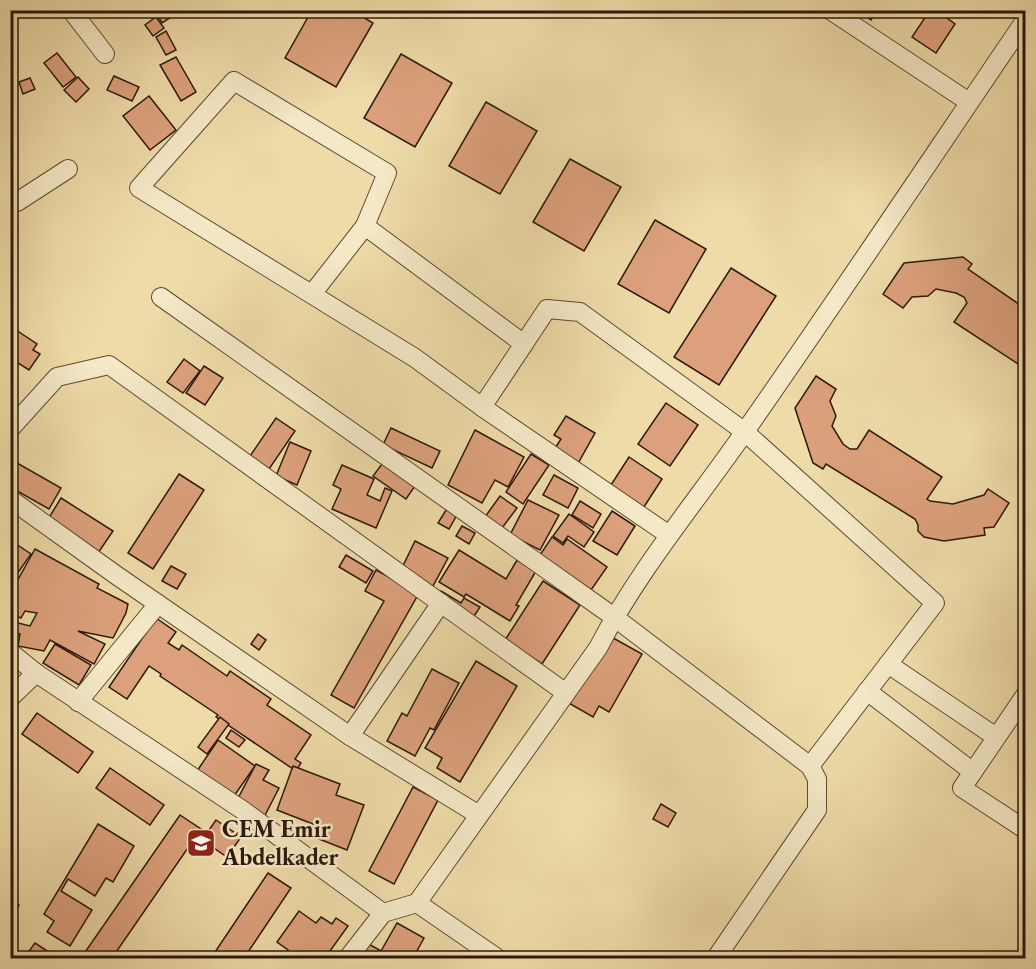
<svg xmlns="http://www.w3.org/2000/svg" width="1036" height="969" font-family="'EB Garamond',serif">
	<rect width="100%" height="100%" fill="#eedba8"/>
	<filter id="stains"><feTurbulence type="fractalNoise" baseFrequency=".00333" numOctaves="4"/><feColorMatrix values="0 0 0 0 .2 0 0 0 0 .09 0 0 0 0 .02 0 0 0 .5 -.17"/></filter>
	<radialGradient id="worn" r=".72"><stop offset=".6" stop-color="#630" stop-opacity="0"/><stop offset="1" stop-color="#630" stop-opacity=".3"/></radialGradient>
	<g fill="#dca17c" stroke="#2d180d" stroke-width="1.5">
		<path d="M159,10H182L162,23L156,13Z"/>
		<path d="M312,10H351L373,23L336,87L285,58Z"/>
		<path d="M857,10H877L871,20Z"/>
		<path d="M930,10H936L955,24L936,53L912,37Z"/>
		<path d="M156,17L164,28L153,36L145,25Z"/>
		<path d="M166,31L176,50L166,55L156,37Z"/>
		<path d="M57,53L76,77L63,87L44,63Z"/>
		<path d="M401,54L452,83L415,147L364,118Z"/>
		<path d="M176,57L196,92L181,101L160,65Z"/>
		<path d="M114,76L139,87L132,101L107,90Z"/>
		<path d="M78,77L89,89L76,102L64,90Z"/>
		<path d="M30,78L35,89L23,94L19,82Z"/>
		<path d="M149,96L176,130L150,150L123,116Z"/>
		<path d="M486,102L537,131L500,194L449,166Z"/>
		<path d="M570,159L621,187L584,251L533,222Z"/>
		<path d="M655,220L706,249L669,313L618,284Z"/>
		<path d="M963,257L972,264L968,269L1026,309V369L954,322L967,303L964,297L956,293L936,289L928,296L912,297L903,308L883,294L904,263Z"/>
		<path d="M731,268L776,296L719,385L674,357Z"/>
		<path d="M13,328L37,344L33,350L40,354L29,370L10,358V331Z"/>
		<path d="M184,359L200,371L183,393L167,382Z"/>
		<path d="M204,366L223,378L205,405L186,393Z"/>
		<path d="M816,376L836,389L830,401L836,416L832,426L843,444L850,449H857L869,430L942,477L927,499L930,501L953,504L984,495L988,489L1009,503L994,527L984,528L985,535L944,541L924,537L918,531V525L915,519L826,464L823,469L813,463L795,408Z"/>
		<path d="M666,403L698,425L670,466L638,444Z"/>
		<path d="M566,416L595,433L576,467L552,453L561,439L554,435Z"/>
		<path d="M276,418L295,431L267,472L248,459Z"/>
		<path d="M391,428L440,451L432,468L383,445Z"/>
		<path d="M475,430L524,457L508,487L495,480L482,503L448,485Z"/>
		<path d="M290,442L311,451L297,485L276,476Z"/>
		<path d="M531,454L549,465L523,504L506,492Z"/>
		<path d="M629,457L662,479L642,510L609,488Z"/>
		<path d="M10,459L61,488L49,509L10,487Z"/>
		<path d="M385,460L417,483L406,499L373,476Z"/>
		<path d="M342,465L374,479L367,495L380,501L385,488L392,491L376,528L332,509L341,489L333,485Z"/>
		<path d="M179,474L204,490L153,569L128,553Z"/>
		<path d="M554,475L578,488L568,508L543,495Z"/>
		<path d="M500,496L517,508L502,528L485,517Z"/>
		<path d="M61,498L113,531L98,553L47,521Z"/>
		<path d="M528,500L559,515L540,550L510,535Z"/>
		<path d="M580,501L601,514L593,528L572,515Z"/>
		<path d="M448,507L458,513L449,529L438,523Z"/>
		<path d="M612,511L635,526L617,555L593,541Z"/>
		<path d="M569,514L594,532L584,547L568,536L563,543L553,536Z"/>
		<path d="M462,526L475,533L469,544L456,536Z"/>
		<path d="M552,537L563,545L567,539L607,567L591,590L540,555Z"/>
		<path d="M10,540L31,554L10,584Z"/>
		<path d="M415,541L448,558L433,586L401,570Z"/>
		<path d="M35,549L99,584L97,588L128,604L126,613L113,638L78,631L105,644L94,664L50,640L44,651L18,646L20,634L10,630V621L30,626L37,613L25,611L21,618L10,613V594Z"/>
		<path d="M459,550L506,579L517,560L536,571L516,605L519,606L510,621L466,594L464,597L439,582Z"/>
		<path d="M346,555L373,571L366,583L339,567Z"/>
		<path d="M171,566L186,574L177,589L162,581Z"/>
		<path d="M376,570L419,593L354,708L331,695L384,601L365,591Z"/>
		<path d="M543,581L580,605L542,664L505,640Z"/>
		<path d="M441,591L461,603L464,598L480,607L473,618L437,597Z"/>
		<path d="M156,618L176,632L168,643L179,650L182,645L227,676L230,671L271,699L267,705L311,735L295,759L301,763L296,771L216,717L218,715L160,676L161,674L149,666L127,699L109,687Z"/>
		<path d="M258,634L266,640L259,650L251,644Z"/>
		<path d="M606,634L642,654L609,712L599,706L593,717L567,702Z"/>
		<path d="M55,644L91,665L79,685L43,663Z"/>
		<path d="M476,661L517,686L460,782L437,768L442,758L425,748Z"/>
		<path d="M432,669L459,683L434,730L430,728L415,756L387,741L402,713L407,716Z"/>
		<path d="M37,713L93,752L78,773L22,734Z"/>
		<path d="M220,717L229,724L207,754L198,747Z"/>
		<path d="M231,730L245,740L239,747L226,738Z"/>
		<path d="M218,740L255,766L234,796L197,771Z"/>
		<path d="M256,764L269,770L263,780L279,788L262,821L234,806Z"/>
		<path d="M293,766L340,784L336,795L364,805L347,850L314,837L318,826L277,810Z"/>
		<path d="M110,768L164,805L150,825L96,788Z"/>
		<path d="M413,787L438,800L394,884L369,871Z"/>
		<path d="M661,804L676,813L668,827L653,819Z"/>
		<path d="M180,815L201,829L112,958H81Z"/>
		<path d="M216,820L241,837L227,857L202,840Z"/>
		<path d="M98,824L134,846L113,882L106,878L95,896L68,879L61,891L92,910L70,946L47,932L54,921L44,914Z"/>
		<path d="M268,873L291,888L244,958H211Z"/>
		<path d="M10,901L19,905L11,923H10Z"/>
		<path d="M299,911L316,923L321,917L332,924L336,918L348,926L325,958H282L288,950L277,942Z"/>
		<path d="M397,923L424,938L413,958H358L367,943L381,951Z"/>
		<path d="M35,943L58,958H24Z"/>
	</g>
	<g fill="none" stroke-linecap="round" stroke-linejoin="round">
		<g stroke="#5d4934" stroke-width="20">
			<g id="minor">
				<path d="M71,10L105,54"/>
				<path d="M830,10L969,102"/>
				<path d="M10,202H17L68,169"/>
				<path d="M312,294L365,226"/>
				<path d="M161,297L614,617L810,766L817,779V810L716,958"/>
				<path d="M524,344L365,226L387,173L234,81L139,188L415,358L482,407L669,535"/>
				<path d="M482,407L547,309L580,312L745,432L935,603L810,766"/>
				<path d="M10,429L57,377L109,365L566,693"/>
				<path d="M10,499L116,575L350,736L479,815"/>
				<path d="M10,652L36,673L244,811L383,913"/>
				<path d="M888,664L996,737"/>
				<path d="M867,691L973,772"/>
				<path d="M1026,694L962,788L1026,830"/>
				<path d="M10,698L36,673"/>
				<path d="M78,702L158,604"/>
				<path d="M350,736L441,603"/>
				<path d="M417,903L497,958"/>
				<path d="M348,958L383,913L417,903L598,648C639,569 696,502 746,430C841,294 933,156 1026,19"/>
			</g>
		</g>
		<use href="#minor" stroke="#f4e8c6" stroke-width="18"/>
	</g>
	<defs>
		<g id="school-square" transform="scale(1.5)"><rect x="-9" y="-9" width="18" height="18" rx="4" fill="#8f2418" stroke="#f4e8c6"/><path d="M0-5L7-2L0 1L-7-2ZM-4 1L0 2.5L4 1V4Q0 6-4 4Z" fill="#fff"/></g>
	</defs>
	<g fill-rule="evenodd">
		<use href="#school-square" x="201" y="843"/>
	</g>
	<g text-anchor="middle" stroke-width="5" stroke-linejoin="round" paint-order="stroke">
		<g font-size="24" font-weight="bold" fill="#2d180d" stroke="#f4e8c6" text-anchor="start">
			<text x="222" y="837">CEM Emir<tspan x="222" dy="28">Abdelkader</tspan></text>
		</g>
	</g>
	<rect width="1036" height="969" fill="none" stroke="#eedba8" stroke-width="36"/>
	<rect x="12" y="12" width="1012" height="945" fill="none" stroke="#2d180d" stroke-width="3"/>
	<rect x="18" y="18" width="1000" height="933" fill="none" stroke="#2d180d" stroke-width="1.5"/>
	<rect width="100%" height="100%" filter="url(#stains)"/>
	<rect width="100%" height="100%" fill="url(#worn)"/>
</svg>
